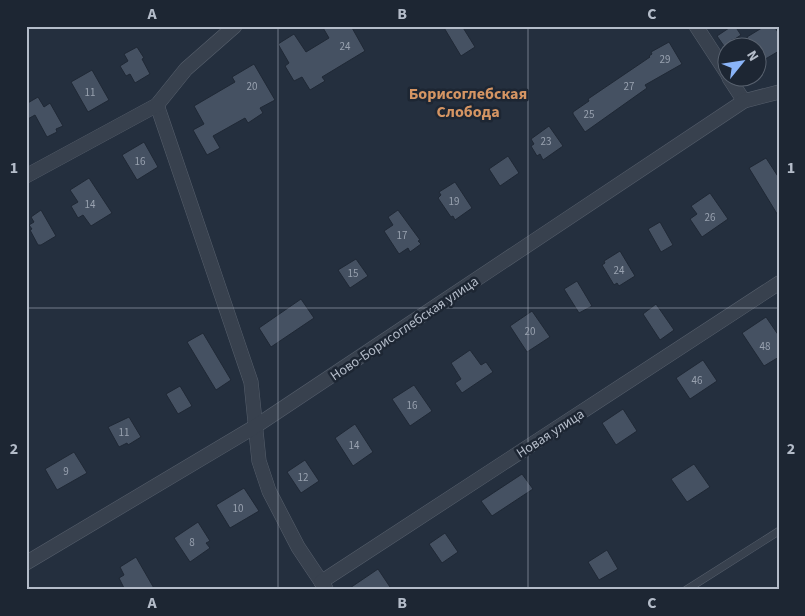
<svg xmlns="http://www.w3.org/2000/svg" width="805" height="616" font-family="'Source Sans 3',sans-serif">
	<rect width="100%" height="100%" fill="#242f3e"/>
	<g fill="#455162" stroke="#1f2835">
		<path d="M322,26H351L365,51L322,77L325,81L310,90L302,77L294,81L285,66L289,63L278,44L294,34L306,52L329,38Z"/>
		<path d="M443,26H462L475,47L461,56Z"/>
		<path d="M732,26H735L741,35L724,46L717,36Z"/>
		<path d="M765,26H774L779,34V51L762,61L758,54V48H753L747,37Z"/>
		<path d="M669,42L682,64L645,85L647,88L585,132L573,114V112L589,101L588,99L650,57L649,56L652,54L651,52Z"/>
		<path d="M137,47L144,58L142,59L150,74L135,83L130,74L126,76L120,66L128,61L124,54Z"/>
		<path d="M254,64L275,100L260,108L263,113L248,123L245,118L213,136L220,148L207,155L193,130L204,124L194,106L235,82L232,77Z"/>
		<path d="M92,70L109,100L88,112L71,82Z"/>
		<path d="M38,97L44,107L50,103L63,126L56,129L57,132L47,137L35,115L26,120V104Z"/>
		<path d="M549,126L563,146L543,160L540,154L537,156L531,146L534,144L531,139Z"/>
		<path d="M144,142L158,167L137,180L122,155Z"/>
		<path d="M508,156L519,173L500,186L489,169Z"/>
		<path d="M766,158L779,178V217L749,168Z"/>
		<path d="M89,178L112,213L91,226L83,215L78,218L71,206L78,202L70,190Z"/>
		<path d="M455,182L472,208L455,220L453,216L451,217L438,198L441,195L439,192Z"/>
		<path d="M710,193L728,219L702,237L690,219L697,214L691,206Z"/>
		<path d="M41,210L56,236L41,245H38L30,230L32,229L29,225L34,222L31,217Z"/>
		<path d="M398,210L420,240L418,241L421,244L410,252L408,248L399,254L384,231L393,225L388,217Z"/>
		<path d="M660,222L673,245L661,252L648,229Z"/>
		<path d="M620,251L635,276L619,286L617,283L614,285L602,265L605,263L604,261Z"/>
		<path d="M356,259L368,276L350,288L338,270Z"/>
		<path d="M577,281L592,306L579,313L564,289Z"/>
		<path d="M301,299L314,318L271,347L259,328Z"/>
		<path d="M656,304L674,330L660,340L643,314Z"/>
		<path d="M532,311L550,337L527,352L510,326Z"/>
		<path d="M766,317L779,336V357L764,366L742,333Z"/>
		<path d="M203,333L231,380L216,390L187,342Z"/>
		<path d="M470,350L481,365L486,362L493,372L462,393L455,383L461,379L451,363Z"/>
		<path d="M703,360L717,381L690,399L676,378Z"/>
		<path d="M414,385L432,411L410,426L392,399Z"/>
		<path d="M180,386L192,406L178,414L166,394Z"/>
		<path d="M623,409L637,431L616,445L602,423Z"/>
		<path d="M129,417L141,437L128,445L127,443L119,447L108,427Z"/>
		<path d="M355,424L373,452L353,466L335,438Z"/>
		<path d="M74,452L87,473L57,490L45,469Z"/>
		<path d="M305,460L319,481L301,493L287,472Z"/>
		<path d="M694,464L710,487L687,502L671,479Z"/>
		<path d="M522,474L533,489L492,516L481,501Z"/>
		<path d="M244,488L259,511L230,528L216,505Z"/>
		<path d="M198,522L210,541L206,543L210,548L190,562L174,538Z"/>
		<path d="M445,533L458,552L442,563L429,544Z"/>
		<path d="M607,550L618,569L599,580L588,562Z"/>
		<path d="M136,557L155,590H125L119,578L124,575L120,567Z"/>
		<path d="M378,569L392,590H347Z"/>
	</g>
	<g fill="none" stroke-linecap="round" stroke-linejoin="round">
		<g stroke="#565f6c" stroke-width="8">
			<path id="service" d="M686,590L779,531"/>
		</g>
		<g stroke="#565f6c" stroke-width="15">
			<g id="minor">
				<path d="M696,26L728,75"/>
				<path d="M729,78L744,101"/>
				<path d="M157,105L251,382L259,461L269,491L298,547L326,589"/>
				<path d="M26,176L157,105L186,69L235,26"/>
				<path d="M26,563L256,426L744,101L779,92"/>
				<path d="M321,582L779,283"/>
			</g>
		</g>
		<use href="#service" stroke="#38414e" stroke-width="7"/>
		<use href="#minor" stroke="#38414e" stroke-width="14"/>
	</g>
	<path fill="none" stroke="#b4bcc9" stroke-width="1" stroke-opacity="0.55" d="M278,26V590M528,26V590M26,308H779"/>
	<g text-anchor="middle" stroke-width="5" stroke-linejoin="round" paint-order="stroke">
		<g font-size="11" fill="#98a1af">
			<text x="345" y="50">24</text>
			<text x="665" y="63">29</text>
			<text x="252" y="90">20</text>
			<text x="629" y="90">27</text>
			<text x="90" y="96">11</text>
			<text x="589" y="118">25</text>
			<text x="546" y="145">23</text>
			<text x="140" y="165">16</text>
			<text x="454" y="205">19</text>
			<text x="90" y="208">14</text>
			<text x="710" y="221">26</text>
			<text x="402" y="239">17</text>
			<text x="619" y="274">24</text>
			<text x="353" y="277">15</text>
			<text x="530" y="335">20</text>
			<text x="765" y="350">48</text>
			<text x="697" y="384">46</text>
			<text x="412" y="409">16</text>
			<text x="124" y="436">11</text>
			<text x="354" y="449">14</text>
			<text x="66" y="475">9</text>
			<text x="303" y="481">12</text>
			<text x="238" y="512">10</text>
			<text x="192" y="546">8</text>
		</g>
		<g font-size="14" fill="#b4bcc9" stroke="#1d2633">
			<text transform="translate(404 328) rotate(-34)" y="5">Ново-Борисоглебская улица</text>
			<text transform="translate(550 433) rotate(-33)" y="5">Новая улица</text>
		</g>
		<g font-size="16" font-weight="bold" fill="#d59563" stroke="#1d2633">
			<text x="468" y="99">Борисоглебская<tspan x="468" dy="18">Слобода</tspan></text>
		</g>
	</g>
	<rect width="805" height="616" fill="none" stroke="#1d2633" stroke-width="55"/>
	<g transform="translate(742 62) rotate(60)"><circle r="24" fill="#1d2633" stroke="#59626f"/>
	<path d="M0-4L9 19L0 12L-9 19Z" fill="#8ab4f8"/>
	<text y="-8" font-size="14" font-weight="bold" text-anchor="middle" fill="#b4bcc9">N</text>
	</g>
	<rect x="28" y="28" width="750" height="560" fill="none" stroke="#b4bcc9" stroke-width="2"/>
	<g font-size="16" text-anchor="middle" font-weight="bold" fill="#b4bcc9">
		<text x="152" y="19">A</text>
		<text x="402" y="19">B</text>
		<text x="652" y="19">C</text>
		<text x="14" y="173">1</text>
		<text x="791" y="173">1</text>
		<text x="14" y="454">2</text>
		<text x="791" y="454">2</text>
		<text x="152" y="608">A</text>
		<text x="402" y="608">B</text>
		<text x="652" y="608">C</text>
	</g>
</svg>
